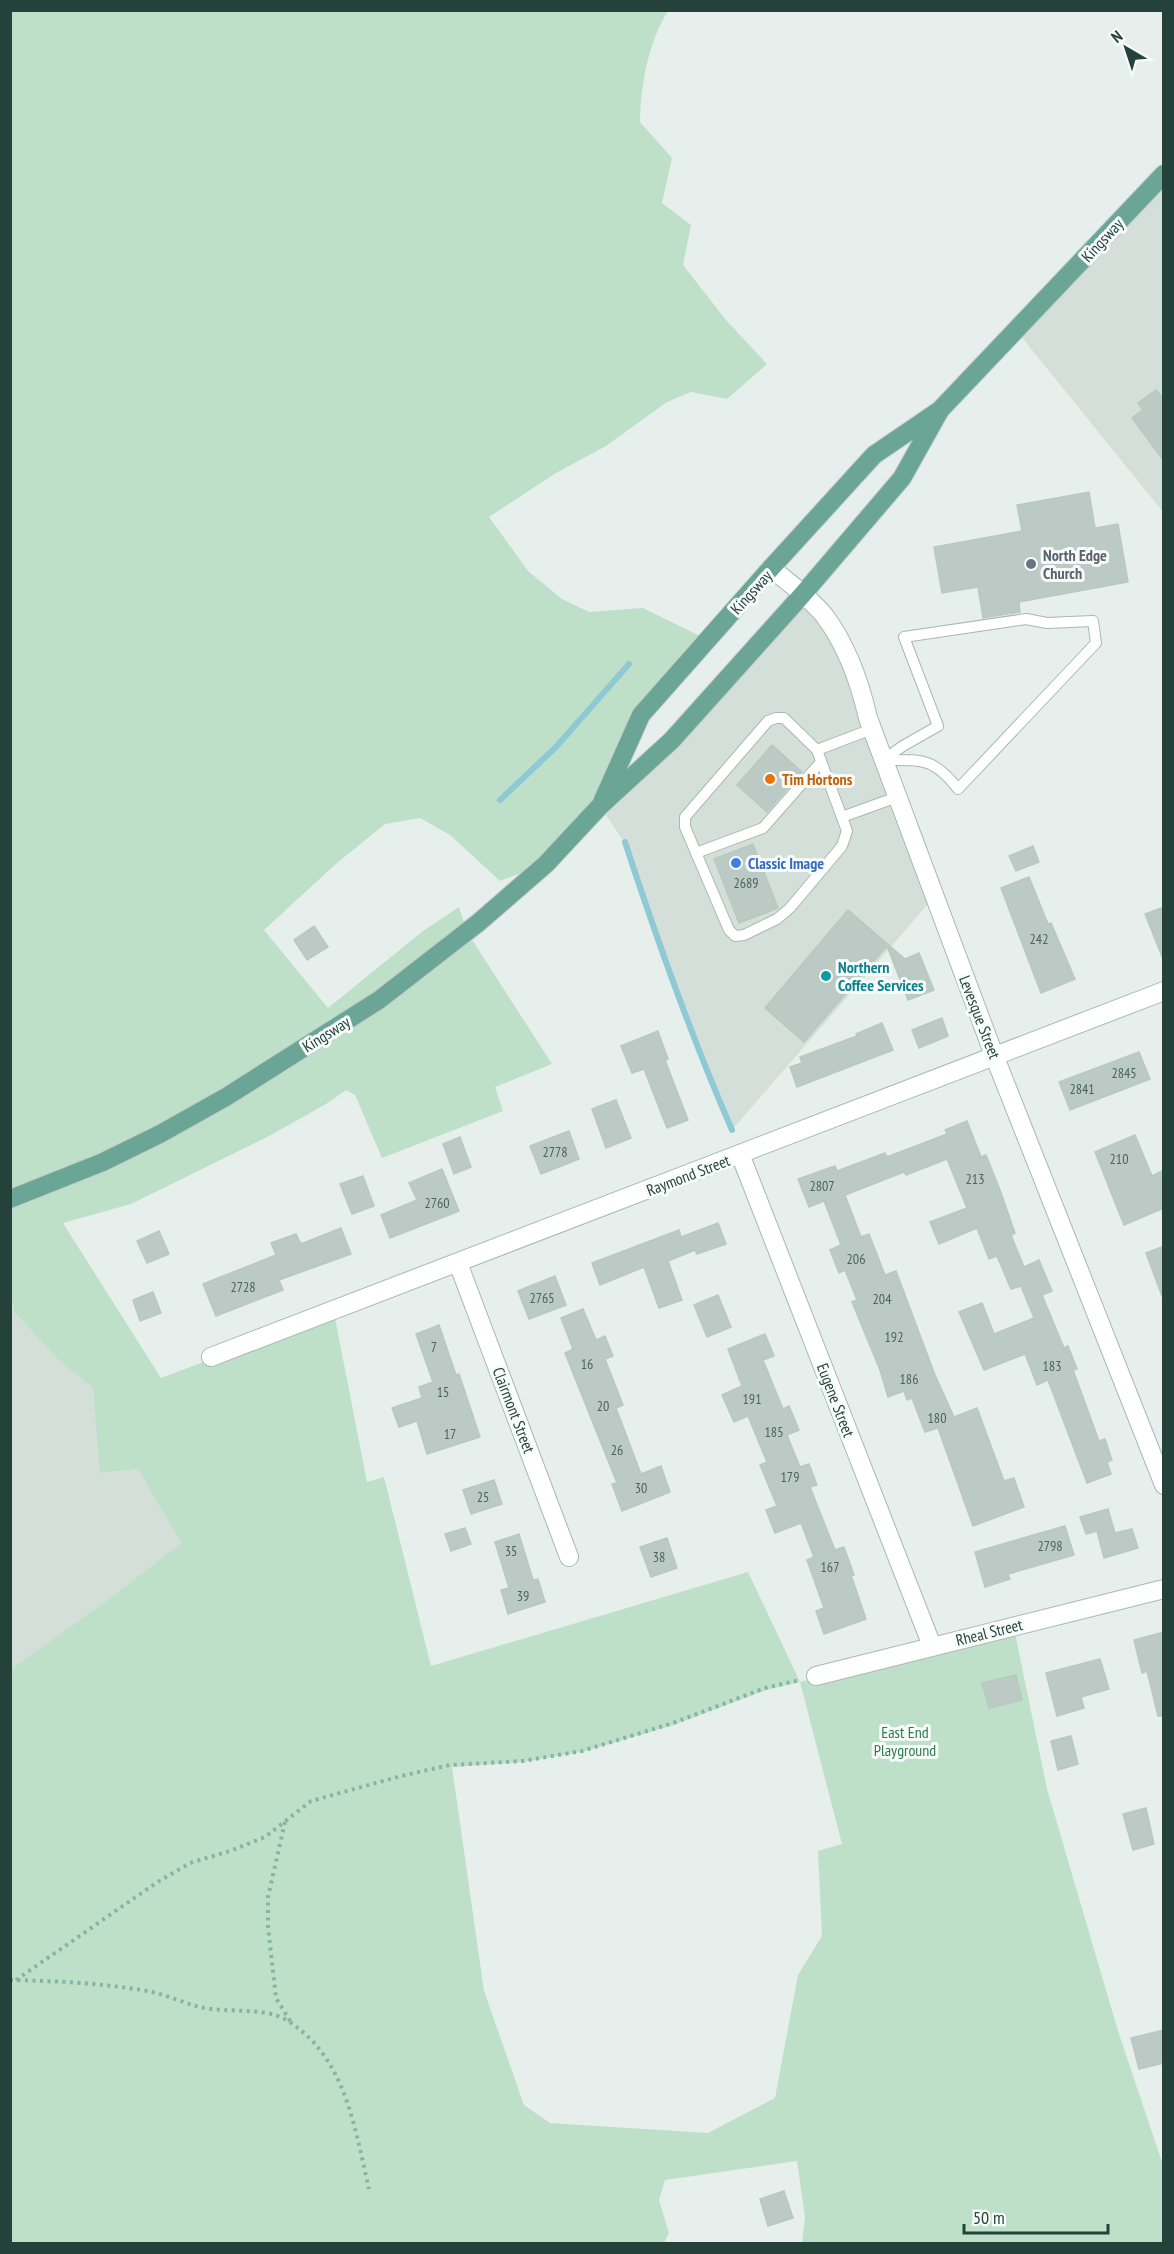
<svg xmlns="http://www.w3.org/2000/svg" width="1174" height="2254" font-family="'PT Sans Narrow',sans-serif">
	<rect width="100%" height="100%" fill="#e6efeb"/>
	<g fill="#d4dfda">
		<path d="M1163,174V512L1016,330Z"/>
		<path d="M803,594L824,616L934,897L731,1131L698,1055L660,952L624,842L600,806Z"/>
		<path d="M10,1301L14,1312L60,1362L93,1388L101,1473L138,1469L181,1543L110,1598L11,1670Z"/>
	</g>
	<path fill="#bfe0c8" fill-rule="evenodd" d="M11,11H668C648,43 641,84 640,122L672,158L662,203L691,225L683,265L726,320L767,364L727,399L691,392L667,402L606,446L556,473L489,517L528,571L562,599L589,612L643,608L708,640L641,715L600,806L546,864L500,881L450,835L420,818L385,824L337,863L264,930L328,1008L423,931L459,907L467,932L552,1064L495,1087L503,1111L382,1158L355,1095L346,1090L326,1104L271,1135L131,1204L63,1223L161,1378L334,1313L367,1482L384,1477L431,1666L748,1572L800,1682L1014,1628L1047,1789L1118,2031L1163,2165V2243H802L805,2217L797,2161L665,2180L659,2200L669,2233L664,2243H11L10,1670L110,1598L181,1543L138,1469L100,1473L93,1388L60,1362L14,1312L11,1301ZM800,1682L842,1844L818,1851L822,1936L798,1975L775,2098L708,2133L550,2123L524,2105L484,1991L452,1767L523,1762L582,1752L674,1725L766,1690Z"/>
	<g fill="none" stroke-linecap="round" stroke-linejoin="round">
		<g stroke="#8ec9d4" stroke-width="6">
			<path d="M500,800L556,747L629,664"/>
			<path d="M625,842C657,940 691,1036 732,1130"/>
		</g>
	</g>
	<g fill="#bbcac4" stroke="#b8c9c2" stroke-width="1.5">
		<path d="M1156,390L1164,399V461L1132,418L1143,410L1138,403Z"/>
		<path d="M1089,492L1095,528L1118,524L1128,582L1019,602L1020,612L983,618L978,587L942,593L934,547L1022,531L1017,505Z"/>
		<path d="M772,745L802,772L767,812L737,785Z"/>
		<path d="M753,844L778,908L739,923L714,859Z"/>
		<path d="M1033,846L1039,862L1016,871L1009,856Z"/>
		<path d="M1029,877L1048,924L1051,923L1075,979L1041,993L1001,888Z"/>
		<path d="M1164,907V959H1163L1145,914Z"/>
		<path d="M848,910L905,959L919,953L934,990L908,1000L887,946L804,1042L765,1008Z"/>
		<path d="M314,926L328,947L307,960L294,940Z"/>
		<path d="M942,1018L948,1036L919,1048L912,1030Z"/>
		<path d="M882,1023L893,1050L797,1087L790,1067L802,1063L800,1057L857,1036L856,1034Z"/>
		<path d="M658,1031L668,1059L665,1060L688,1120L667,1128L644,1069L632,1073L621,1046Z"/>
		<path d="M1139,1052L1150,1079L1070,1110L1059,1082Z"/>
		<path d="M616,1100L631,1138L606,1148L592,1109Z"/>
		<path d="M967,1121L981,1157L986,1155L1000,1190L1015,1233L1011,1235L1024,1267L1039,1260L1052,1291L1042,1295L1064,1348L1068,1346L1077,1369L1073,1370L1099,1441L1105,1439L1112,1460L1107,1462L1111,1474L1087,1483L1048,1380L1037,1385L1025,1354L984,1370L959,1312L982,1303L994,1334L1034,1318L1021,1286L1011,1289L997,1256L989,1259L977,1228L939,1244L930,1222L967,1208L947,1159L906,1175L904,1172L845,1195L861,1237L869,1234L885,1275L896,1271L935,1375L954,1417L977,1408L1004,1481L1014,1478L1024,1507L973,1526L938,1428L925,1432L912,1398L907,1400L904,1391L888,1397L880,1370L852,1302L857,1300L845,1270L839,1273L830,1250L841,1245L824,1201L809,1207L798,1179L835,1166L837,1171L885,1153L887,1157L947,1134L945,1130Z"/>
		<path d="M569,1131L579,1159L541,1174L530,1146Z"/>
		<path d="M1135,1135L1152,1176L1164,1170V1208L1124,1225L1095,1152Z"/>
		<path d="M460,1137L471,1167L454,1174L443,1144Z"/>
		<path d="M442,1169L459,1211L390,1238L381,1215L417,1200L409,1183Z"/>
		<path d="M363,1176L374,1206L352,1214L340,1184Z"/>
		<path d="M718,1223L726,1244L697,1254L695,1250L668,1261L682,1300L659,1308L644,1267L600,1285L592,1263L679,1230L681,1237Z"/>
		<path d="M341,1228L351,1254L279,1280L283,1290L216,1316L203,1284L276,1255L271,1243L296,1234L301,1244Z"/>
		<path d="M159,1231L169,1254L147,1263L137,1241Z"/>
		<path d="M1164,1246V1295L1162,1296L1146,1253Z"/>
		<path d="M555,1276L566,1305L529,1319L518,1291Z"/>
		<path d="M153,1292L161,1313L140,1321L133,1300Z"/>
		<path d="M718,1295L731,1327L707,1337L694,1305Z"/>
		<path d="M583,1309L596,1340L605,1336L613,1356L605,1359L623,1405L616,1408L641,1474L661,1466L670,1492L622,1511L612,1484L617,1483L565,1353L573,1349L561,1318Z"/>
		<path d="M439,1325L456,1375L459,1374L480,1437L427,1454L417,1421L399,1427L392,1408L422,1398L419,1387L433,1382L416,1334Z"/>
		<path d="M765,1334L774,1356L763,1360L783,1409L789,1406L799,1430L787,1435L800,1467L809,1464L817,1485L810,1487L835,1550L844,1547L854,1575H851L866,1619L824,1634L816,1611L824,1608L807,1560L814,1557L801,1523L775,1533L766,1510L777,1506L760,1465L767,1462L748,1416L734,1422L722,1395L742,1386L728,1349Z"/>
		<path d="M494,1480L502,1504L471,1514L463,1490Z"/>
		<path d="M1108,1509L1115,1533L1132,1529L1138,1548L1104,1558L1097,1531L1086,1534L1080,1517Z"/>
		<path d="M1065,1526L1074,1555L1008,1574L1010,1579L985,1587L975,1552Z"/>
		<path d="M465,1528L471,1544L451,1551L445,1534Z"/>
		<path d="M519,1534L533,1580L538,1579L545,1602L508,1614L501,1590L509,1588L495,1542Z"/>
		<path d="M667,1538L677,1568L651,1577L640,1547Z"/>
		<path d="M1164,1632V1716H1158L1147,1671L1142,1673L1134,1640Z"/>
		<path d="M1100,1659L1109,1689L1081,1697L1084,1708L1057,1716L1046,1673Z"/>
		<path d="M1016,1675L1022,1700L989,1708L982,1683Z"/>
		<path d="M1071,1736L1078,1764L1058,1770L1051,1741Z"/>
		<path d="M1146,1808L1154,1844L1133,1850L1123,1814Z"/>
		<path d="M1164,2030V2063L1139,2069L1131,2038Z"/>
		<path d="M784,2191L793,2218L768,2226L760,2199Z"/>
	</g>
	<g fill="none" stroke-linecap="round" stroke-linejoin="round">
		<g stroke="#a8b8b2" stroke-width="12">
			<g id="service">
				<path d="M1026,619L1047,623L1093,621L1096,643L958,789C933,757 922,760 883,760L903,746L938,726L904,637Z"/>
				<path d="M776,718H784L817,750L847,831L842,846L790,908L777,919L744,935L735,936L729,930L685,827V817L768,721Z"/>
				<path d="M817,750L872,729"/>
				<path d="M842,817L897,797"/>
				<path d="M696,853L763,828L821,762"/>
			</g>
		</g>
		<g stroke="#a8b8b2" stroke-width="20">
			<g id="minor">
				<path d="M740,1154L932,1646"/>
				<path d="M458,1263L569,1557"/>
				<path d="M211,1357L1164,991"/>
				<path d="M816,1676L1164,1589"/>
			</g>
		</g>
		<g stroke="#a8b8b2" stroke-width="20">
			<path id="tertiary" d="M771,568C789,583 809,597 824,615C846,644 860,683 868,718L994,1055L1164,1485"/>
		</g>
		<g stroke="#c2cac8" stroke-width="20">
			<g id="primary">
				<path d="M603,800L641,715L771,568L874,455L940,410L1164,174"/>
				<path d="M10,1199L103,1162L160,1134L226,1097L379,1000L478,923L546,864L600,806L672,740L803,594L902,478L940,410"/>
			</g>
		</g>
		<g stroke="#86b3a5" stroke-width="4" stroke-dasharray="3 4.5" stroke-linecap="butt">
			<path d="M285,1822L268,1897V1927L276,1998L292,2024"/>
			<path d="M10,1980C56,1981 102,1983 147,1991C164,1994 182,2002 199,2007C222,2012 248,2009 272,2014C281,2016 292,2023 299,2029C347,2066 356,2134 369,2189"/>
			<path d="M16,1980L156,1883L190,1863L230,1851L265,1837L311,1801L401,1776L450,1765L523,1761L582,1751L673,1723L765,1688L800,1680"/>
		</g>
		<use href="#service" stroke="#fff" stroke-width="10"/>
		<use href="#minor" stroke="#fff" stroke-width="18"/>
		<use href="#tertiary" stroke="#fff" stroke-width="18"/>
		<use href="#primary" stroke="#6aa596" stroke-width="18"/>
	</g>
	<circle fill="#6b7280" stroke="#f7fbf9" stroke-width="2" cx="1031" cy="564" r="6"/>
	<circle fill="#e8710a" stroke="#f7fbf9" stroke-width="2" cx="770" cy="779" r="6"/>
	<circle fill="#3f7fe0" stroke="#f7fbf9" stroke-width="2" cx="736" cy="863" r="6"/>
	<circle fill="#0f9aa8" stroke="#f7fbf9" stroke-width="2" cx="826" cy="976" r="6"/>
	<g text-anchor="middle" stroke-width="6" stroke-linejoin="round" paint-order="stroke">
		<g font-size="14" fill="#4a645c">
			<text x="746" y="888">2689</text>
			<text x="1039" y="944">242</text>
			<text x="1124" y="1078">2845</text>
			<text x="1082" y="1094">2841</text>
			<text x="555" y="1157">2778</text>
			<text x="1119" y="1164">210</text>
			<text x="975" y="1184">213</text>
			<text x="822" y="1191">2807</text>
			<text x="437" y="1208">2760</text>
			<text x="856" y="1264">206</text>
			<text x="243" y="1292">2728</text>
			<text x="542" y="1303">2765</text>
			<text x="882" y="1304">204</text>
			<text x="894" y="1342">192</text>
			<text x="434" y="1352">7</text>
			<text x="587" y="1369">16</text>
			<text x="1052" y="1371">183</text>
			<text x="909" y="1384">186</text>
			<text x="443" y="1397">15</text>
			<text x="752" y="1404">191</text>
			<text x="603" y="1411">20</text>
			<text x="937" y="1423">180</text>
			<text x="774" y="1437">185</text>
			<text x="450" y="1439">17</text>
			<text x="617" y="1455">26</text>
			<text x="790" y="1482">179</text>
			<text x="641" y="1493">30</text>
			<text x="483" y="1502">25</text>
			<text x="1050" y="1551">2798</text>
			<text x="511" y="1556">35</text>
			<text x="659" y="1562">38</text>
			<text x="830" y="1572">167</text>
			<text x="523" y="1601">39</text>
		</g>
		<g font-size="16" fill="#24423a" stroke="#f7fbf9">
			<text transform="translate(1102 240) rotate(-47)" y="6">Kingsway</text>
			<text transform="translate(751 592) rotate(-48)" y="6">Kingsway</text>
			<text transform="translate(980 1017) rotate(69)" y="6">Levesque Street</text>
			<text transform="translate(326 1034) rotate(-32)" y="6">Kingsway</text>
			<text transform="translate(688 1175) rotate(-21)" y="6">Raymond Street</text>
			<text transform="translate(836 1400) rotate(69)" y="6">Eugene Street</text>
			<text transform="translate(514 1410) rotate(69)" y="6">Clairmont Street</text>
			<text transform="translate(989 1632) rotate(-14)" y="6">Rheal Street</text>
		</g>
		<g font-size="16" font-weight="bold" fill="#5b616d" stroke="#f7fbf9" text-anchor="start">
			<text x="1043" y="561">North Edge<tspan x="1043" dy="18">Church</tspan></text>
		</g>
		<g font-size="16" font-weight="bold" fill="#c56008" stroke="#f7fbf9" text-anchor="start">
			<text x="782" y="785">Tim Hortons</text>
		</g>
		<g font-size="16" font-weight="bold" fill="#366cbe" stroke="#f7fbf9" text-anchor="start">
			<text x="748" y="869">Classic Image</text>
		</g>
		<g font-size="16" font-weight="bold" fill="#0d838f" stroke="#f7fbf9" text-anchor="start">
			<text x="838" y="973">Northern<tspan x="838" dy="18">Coffee Services</tspan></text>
		</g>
		<g font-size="16" fill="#2d7a4b" stroke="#f7fbf9">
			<text x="905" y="1738">East End<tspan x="905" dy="18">Playground</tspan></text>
		</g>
	</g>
	<rect width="1174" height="2254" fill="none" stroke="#24423a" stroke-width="24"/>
	<g transform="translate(1126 48) rotate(321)" stroke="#f7fbf9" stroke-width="4.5" paint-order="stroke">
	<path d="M0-4.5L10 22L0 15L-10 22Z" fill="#24423a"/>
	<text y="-9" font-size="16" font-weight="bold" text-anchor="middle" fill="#24423a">N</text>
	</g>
	<path d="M964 2224v9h144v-9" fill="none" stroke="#24423a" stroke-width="3"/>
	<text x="973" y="2224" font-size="18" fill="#24423a" stroke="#f7fbf9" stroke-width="4.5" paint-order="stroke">50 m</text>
</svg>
